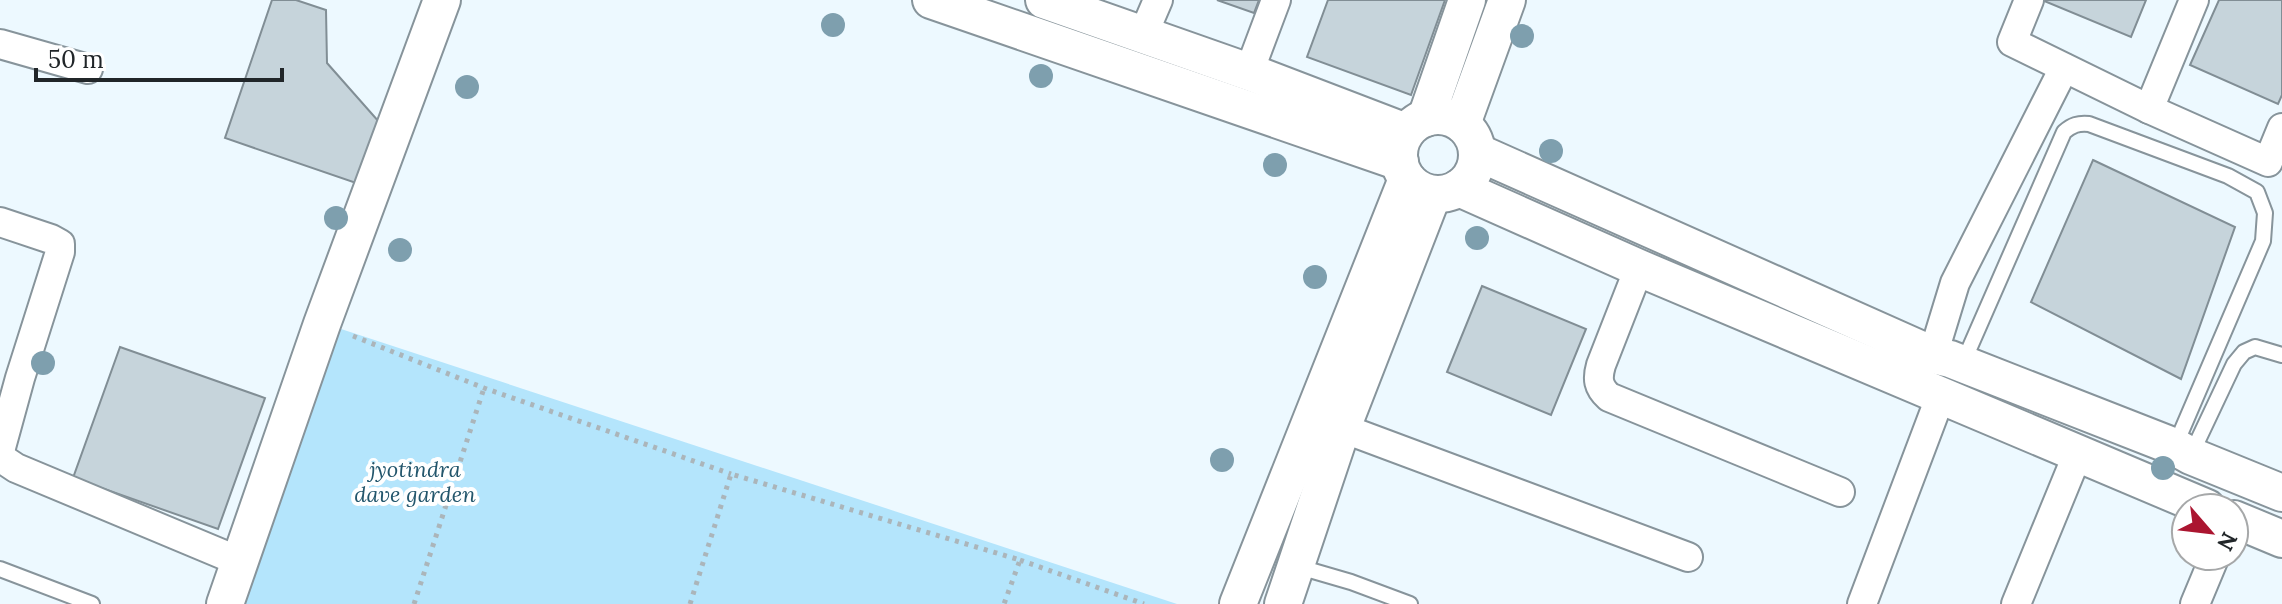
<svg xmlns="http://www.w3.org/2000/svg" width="2282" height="604" font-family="Lora,serif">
	<rect width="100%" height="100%" fill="#edf9ff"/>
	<path fill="#b4e5fc" d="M338,328L1177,604H242Z"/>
	<g fill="#c6d4db" stroke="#818e95" stroke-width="2">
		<path d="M272,0H296L326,10L327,63L380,123L359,184L225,138Z"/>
		<path d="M1217,0H1259L1254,13Z"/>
		<path d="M1328,0H1445L1411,95L1307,57Z"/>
		<path d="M2042,0H2146L2131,37Z"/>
		<path d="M2219,0H2282V95L2278,104L2190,65Z"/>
		<path d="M2093,160L2235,227L2181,379L2031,302Z"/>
		<path d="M1482,286L1586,329L1551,415L1447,372Z"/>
		<path d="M120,347L265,398L218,529L73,478Z"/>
	</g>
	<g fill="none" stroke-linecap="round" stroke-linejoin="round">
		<g stroke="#87949b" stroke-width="18">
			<g id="service">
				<path d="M1963,363L2064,132C2072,125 2078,123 2089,124L2228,176L2257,192L2265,213L2263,241L2175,446"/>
				<path d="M2191,455L2234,364L2244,352L2255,347L2282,355"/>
				<path d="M1296,566L1351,582L1410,604"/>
				<path d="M0,569L92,604"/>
			</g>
		</g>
		<g stroke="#87949b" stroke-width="32">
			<g id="minor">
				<path d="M2029,0L2012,42L2149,109L2268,162L2282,128"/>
				<path d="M1143,35L1158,0"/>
				<path d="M0,44L88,69"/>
				<path d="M1249,72L1276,0"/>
				<path d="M2149,109L2194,0"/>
				<path d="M0,222L51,239L60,244V252L20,378L0,451"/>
				<path d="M1639,268L1601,365C1597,379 1598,387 1609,397L1840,492"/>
				<path d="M1933,355L1955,283L2064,68"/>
				<path d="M1342,428L1688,557"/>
				<path d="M0,452L4,460L16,468L241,562"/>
				<path d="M1862,604L1941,395"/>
				<path d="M2016,604L2078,453"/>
				<path d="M2195,604L2215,556"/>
			</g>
		</g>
		<g stroke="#87949b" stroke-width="40">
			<g id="tertiary">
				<path d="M931,0L1400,162"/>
				<path d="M1044,0L1249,72L1406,132"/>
				<circle cx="1438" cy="155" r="39"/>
				<path d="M1426,118L1467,0"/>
				<path d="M1462,124L1507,0"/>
				<path d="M1477,152L1933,355L1950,359L2175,447L2191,456L2282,493"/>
				<path d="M1459,188L1639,268L2207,508"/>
				<path d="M2234,519L2282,539"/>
				<path d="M225,604L322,324L442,0"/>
				<path d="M1238,604L1407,179"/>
				<path d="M1283,604L1342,428L1433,194"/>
			</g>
		</g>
		<g stroke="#abb5ba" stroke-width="5" stroke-dasharray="4 6" stroke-linecap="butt">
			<path d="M353,336L484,388L731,474"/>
			<path d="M1020,560L1144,604"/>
			<path d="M414,604L484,388"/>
			<path d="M690,604L731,474L1020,560L1004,604"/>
		</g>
		<use href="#service" stroke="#fff" stroke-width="14"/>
		<use href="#minor" stroke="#fff" stroke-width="28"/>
		<use href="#tertiary" stroke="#fff" stroke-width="36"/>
	</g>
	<g fill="#7e9fae">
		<circle cx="833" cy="25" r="12"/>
		<circle cx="1522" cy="36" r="12"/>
		<circle cx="1041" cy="76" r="12"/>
		<circle cx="467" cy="87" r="12"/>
		<circle cx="1551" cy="151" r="12"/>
		<circle cx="1275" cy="165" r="12"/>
		<circle cx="336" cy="218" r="12"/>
		<circle cx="1477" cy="238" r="12"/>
		<circle cx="400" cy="250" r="12"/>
		<circle cx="1315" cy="277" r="12"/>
		<circle cx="43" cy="363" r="12"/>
		<circle cx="1222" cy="460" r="12"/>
		<circle cx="2163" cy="468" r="12"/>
	</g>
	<g text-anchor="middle" stroke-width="8" stroke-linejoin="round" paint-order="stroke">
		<g font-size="22" font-style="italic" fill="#23566c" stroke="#fff">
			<text x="415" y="477">jyotindra<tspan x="415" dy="25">dave garden</tspan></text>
		</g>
	</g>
	<g transform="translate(2210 532) rotate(118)"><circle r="38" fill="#ffffff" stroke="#a6a8a9" stroke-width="2"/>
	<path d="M0-6L14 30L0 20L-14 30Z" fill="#ab1530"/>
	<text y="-12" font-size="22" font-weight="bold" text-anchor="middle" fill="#212629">N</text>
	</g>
	<path d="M36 68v12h246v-12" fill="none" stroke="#212629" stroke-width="4"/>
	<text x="48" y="68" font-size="24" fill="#212629" stroke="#ffffff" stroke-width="6" paint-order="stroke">50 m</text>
</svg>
